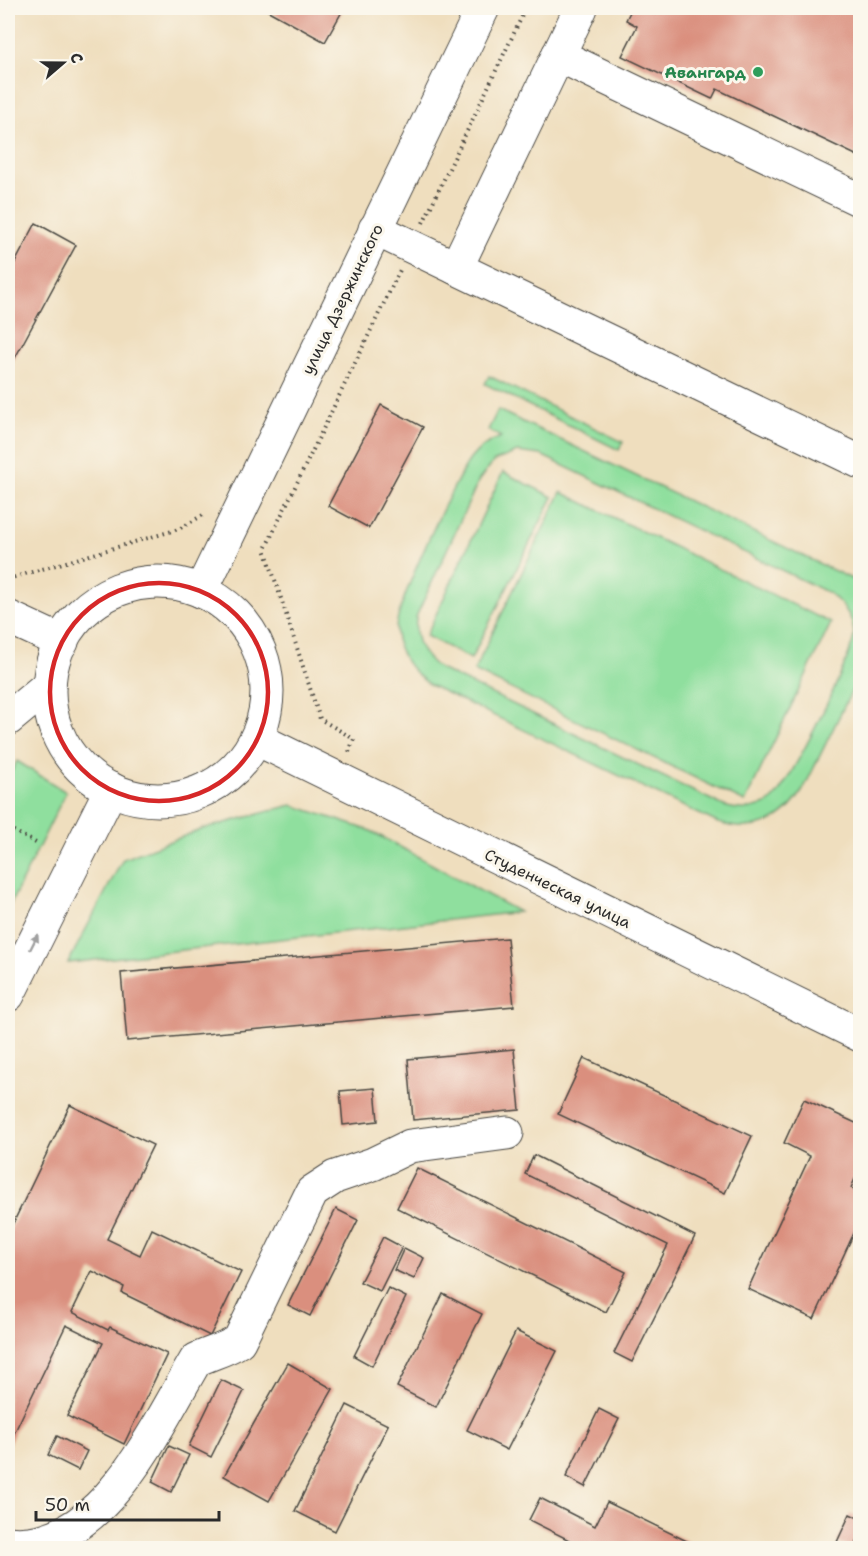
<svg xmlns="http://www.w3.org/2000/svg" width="868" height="1556" font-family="'Shantell Sans',sans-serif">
	<rect width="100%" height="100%" fill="#fbf7ec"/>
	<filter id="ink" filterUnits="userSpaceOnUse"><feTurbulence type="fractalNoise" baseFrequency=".0167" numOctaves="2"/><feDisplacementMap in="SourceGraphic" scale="12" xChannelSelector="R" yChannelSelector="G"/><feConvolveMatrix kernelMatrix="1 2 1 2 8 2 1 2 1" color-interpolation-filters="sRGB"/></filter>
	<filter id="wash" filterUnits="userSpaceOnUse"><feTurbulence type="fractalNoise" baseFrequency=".008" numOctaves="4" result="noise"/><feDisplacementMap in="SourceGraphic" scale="24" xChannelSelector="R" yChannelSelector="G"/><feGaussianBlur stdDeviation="1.35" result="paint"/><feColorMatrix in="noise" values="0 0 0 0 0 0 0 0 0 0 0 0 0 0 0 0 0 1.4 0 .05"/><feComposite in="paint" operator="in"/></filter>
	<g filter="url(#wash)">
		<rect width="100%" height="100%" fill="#efdebe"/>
		<g fill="#8fdf9e" stroke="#5d8564" stroke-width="1.5" fill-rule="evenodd">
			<path d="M489,376L623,442L619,450L485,384Z"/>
			<path d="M498,410L860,583V674L803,790C783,823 754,834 718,823L430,685C411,671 396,654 396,629C396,605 455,478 471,458C479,448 490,441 501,437L488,430ZM517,452L541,455L829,593C843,604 854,617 854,635C853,656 789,786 772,800C758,811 741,811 724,806L440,669C421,656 414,640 416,617L479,480L494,461Z"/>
			<path d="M503,472L553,497L471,659L426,636Z"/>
			<path d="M561,492L831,623L745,802L474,671Z"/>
			<path d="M17,761L66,792L8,909V779Z"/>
			<path d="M292,805L371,831L519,912L68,963L123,859L203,829Z"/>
		</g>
		<g id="blocks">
			<g fill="#da8f7e">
				<path d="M263,8H344L325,42Z"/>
				<path d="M632,8H860V157L717,89L712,99L622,56L637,26L626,20Z"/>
				<path d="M36,223L76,245L8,371V276Z"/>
				<path d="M381,405L423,427L369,528L328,506Z"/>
				<path d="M507,938L514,1006L127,1041L121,973Z"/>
				<path d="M514,1049L520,1110L413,1120L408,1059Z"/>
				<path d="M584,1058L752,1136L725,1193L558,1114Z"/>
				<path d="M375,1088L378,1121L343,1125L340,1091Z"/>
				<path d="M804,1099L860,1125V1181L855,1179L851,1188L860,1193V1220L814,1319L748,1289L810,1156L784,1143Z"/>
				<path d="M70,1105L153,1145L107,1239L140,1255L152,1229L241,1272L210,1336L122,1293L124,1287L92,1271L72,1312L108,1330L110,1327L167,1354L124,1444L67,1416L103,1343L66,1325L8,1446V1234Z"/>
				<path d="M534,1155L695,1236L632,1362L614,1353L668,1245L525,1174Z"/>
				<path d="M417,1168L626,1272L606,1312L397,1208Z"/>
				<path d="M336,1209L358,1220L310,1316L288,1305Z"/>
				<path d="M383,1237L402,1247L380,1291L360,1282Z"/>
				<path d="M404,1248L424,1258L414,1279L394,1270Z"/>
				<path d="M388,1288L406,1297L372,1366L354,1356Z"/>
				<path d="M443,1294L482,1314L436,1407L397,1387Z"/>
				<path d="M516,1331L557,1351L507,1450L467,1430Z"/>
				<path d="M288,1363L333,1389L269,1501L224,1476Z"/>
				<path d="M221,1380L244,1391L211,1457L189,1446Z"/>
				<path d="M347,1405L388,1425L335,1531L295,1511Z"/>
				<path d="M599,1409L619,1419L585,1487L566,1477Z"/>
				<path d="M57,1436L87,1451L78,1470L48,1455Z"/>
				<path d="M169,1446L189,1455L171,1492L152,1482Z"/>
				<path d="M540,1498L595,1526L607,1502L701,1548H585L529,1520Z"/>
				<path d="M850,1514L860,1519V1534L854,1548L837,1542Z"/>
			</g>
		</g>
	</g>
	<g filter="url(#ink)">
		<use href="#blocks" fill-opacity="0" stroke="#484641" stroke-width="1.5"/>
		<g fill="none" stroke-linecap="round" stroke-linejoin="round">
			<g stroke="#484641" stroke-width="35">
				<g id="minor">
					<path d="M558,55L860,200"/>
					<path d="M375,229L860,462"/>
					<path d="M456,268L581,8"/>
					<circle cx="158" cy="691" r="109"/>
					<path d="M201,591L483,8"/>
					<path d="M8,617L62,642"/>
					<path d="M8,719L49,685"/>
					<path d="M257,739L860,1035"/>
					<path d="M8,995L111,789"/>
					<path d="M8,1543C101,1554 156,1427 196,1360C210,1353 225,1350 239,1341L312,1192L335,1177L373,1164L410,1146L507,1133"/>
				</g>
			</g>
			<g stroke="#484641" stroke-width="4" stroke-dasharray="1.5 4.5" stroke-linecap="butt">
				<path d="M423,223L526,8"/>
				<path d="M8,579L179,529L205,514"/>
				<path d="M349,752L354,739L320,719L265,549L400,270"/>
				<path d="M8,828L36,843"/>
			</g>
			<use href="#minor" stroke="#fff" stroke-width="33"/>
		</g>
		<defs><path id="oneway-solid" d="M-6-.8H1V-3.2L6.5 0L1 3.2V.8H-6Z" transform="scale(1.5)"/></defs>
		<use fill="#a0a0a0" href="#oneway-solid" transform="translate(34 942) rotate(-63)"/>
	</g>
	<path fill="none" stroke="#d62828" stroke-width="4.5" stroke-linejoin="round" d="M50 692a109 109 0 1 1 218 0a109 109 0 1 1-218 0Z"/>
	<circle fill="#2e9e5b" stroke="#fbf7ec" stroke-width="2" cx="758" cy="72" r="6"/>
	<g text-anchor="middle" stroke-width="6" stroke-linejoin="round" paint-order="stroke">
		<g font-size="16" font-weight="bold" fill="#27864d" stroke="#fbf7ec" text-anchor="end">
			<text x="746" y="78">Авангард</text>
		</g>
		<g font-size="16" fill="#2b2b2b" stroke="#fbf7ec">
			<text transform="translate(342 299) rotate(-64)" y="6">улица Дзержинского</text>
			<text transform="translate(558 888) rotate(26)" y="6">Студенческая улица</text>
		</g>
	</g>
	<rect width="868" height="1556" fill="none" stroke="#fbf7ec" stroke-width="30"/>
	<g transform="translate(63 63) rotate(70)" stroke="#fbf7ec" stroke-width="4.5" paint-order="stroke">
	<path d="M0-4.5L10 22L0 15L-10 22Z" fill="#2b2b2b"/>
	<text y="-9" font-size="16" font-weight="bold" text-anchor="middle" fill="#2b2b2b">С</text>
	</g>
	<path d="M36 1511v9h183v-9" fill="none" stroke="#2b2b2b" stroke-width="3"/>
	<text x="45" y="1511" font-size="18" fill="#2b2b2b" stroke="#fbf7ec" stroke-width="4.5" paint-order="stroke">50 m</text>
</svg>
